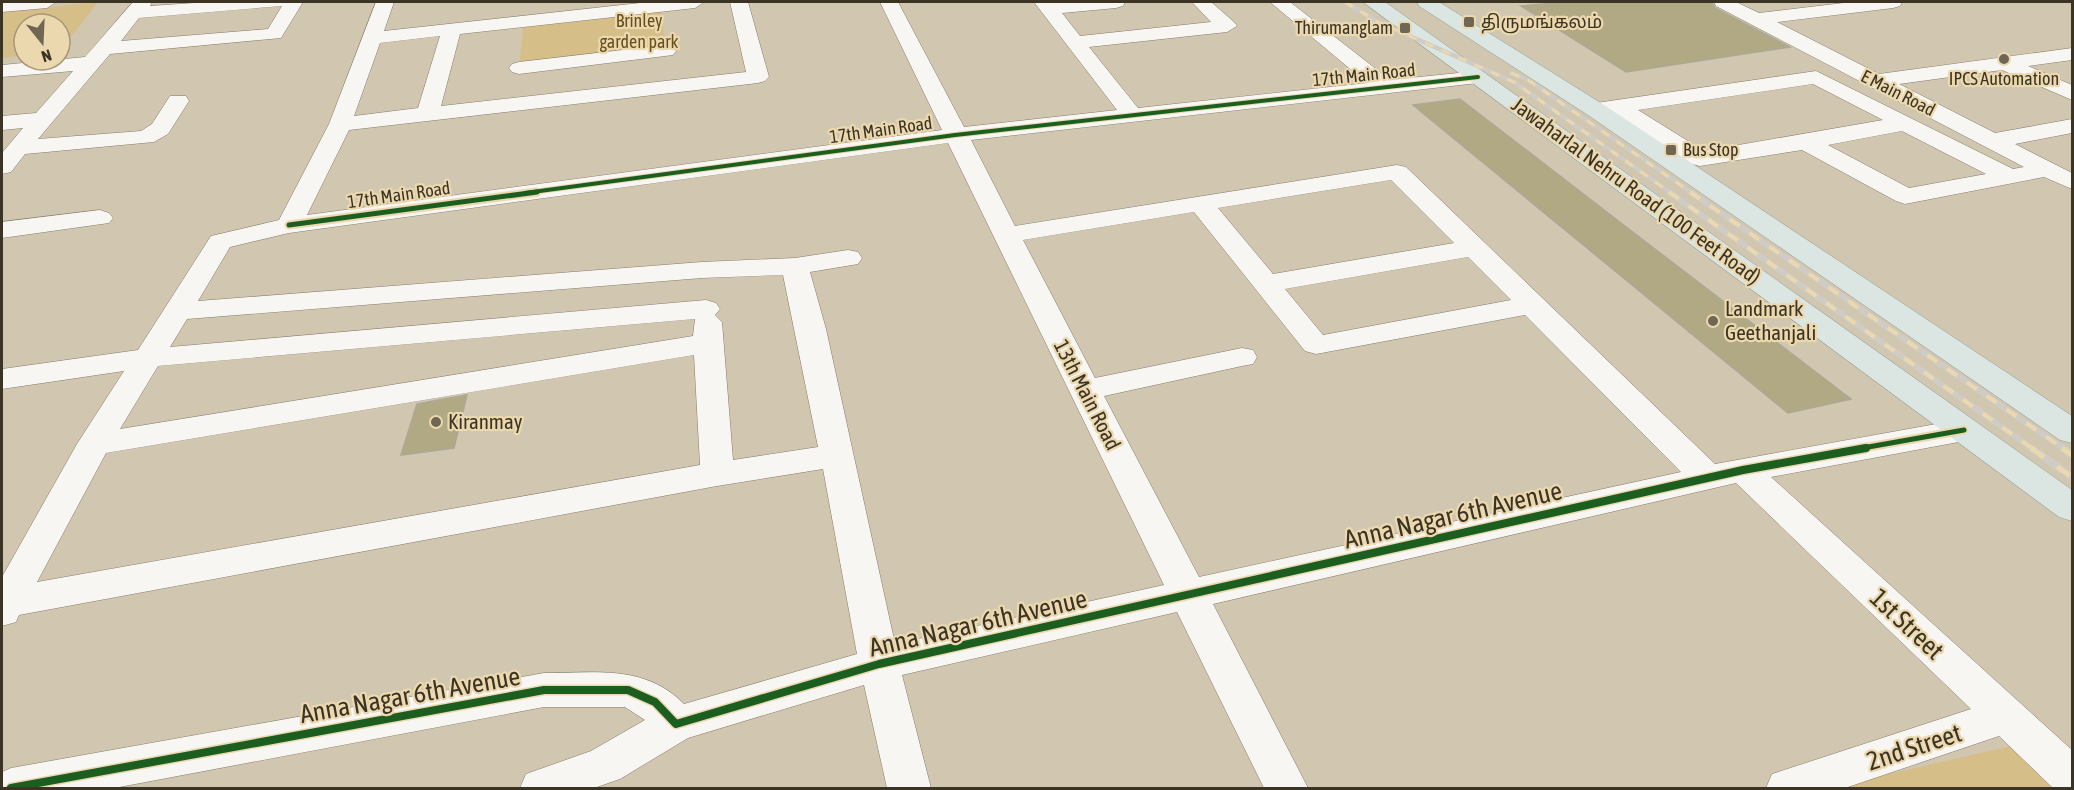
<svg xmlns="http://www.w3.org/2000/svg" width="2074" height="790" font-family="'Asap Condensed','Noto Sans Tamil',sans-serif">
	<rect width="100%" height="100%" fill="#d1c6af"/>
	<g fill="#d6be89">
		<path d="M98,2L60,51V24H24V55L2,58V12Z"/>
		<path d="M660,5L666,51L519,68L524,21Z"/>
		<path d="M2033,741L2072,778V788H1828Z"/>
	</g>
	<g fill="#b0a984" stroke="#ada896" stroke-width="1.5">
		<path d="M1564,2H1711L1715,8L1790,47L1626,72L1521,6Z"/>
		<path d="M1460,99L1634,233L1851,399L1788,413L1413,105Z"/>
		<path d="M467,395L454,448L401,455L417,404Z"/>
	</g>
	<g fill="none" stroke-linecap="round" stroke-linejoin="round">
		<g stroke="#857c6b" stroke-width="1">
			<g id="minor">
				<path d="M2,2H56L47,8L2,12Z"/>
				<path d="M133,2H152L150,6L209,2H303L281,38L110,54L38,139L141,131L152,124L170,96H186L189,101L168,134L154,142L25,154L11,172L2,174V153L23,128L2,130V116L36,113L73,71L2,77V65L85,57ZM282,6L268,29L121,41L139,18Z"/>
				<path d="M376,2H394L384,31L649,2H704L695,8L460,34L441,106L746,72L730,2H748L769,77L765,81L758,83L349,130L307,215L942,130L880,2H898L964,127L1117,110L1034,2H1125L1123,6L1116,8L1062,13L1080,36L1211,22L1192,2H1211L1234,22L1237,26L1227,32L1089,47L1138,108L1367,83L1270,2H1290L1390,80L1478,71L1485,73L1489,77L1485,81L1478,83L971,140L1015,226L1397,165L1406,167L1715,464L1964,419L1976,422L1980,430L1976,438L1964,441L1771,477L2072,750V788H2053L1999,736L1845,788H1766L1772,774L1971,709L1736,483L1213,604L1308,788H1264L1177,612L902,675L931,788H887L864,685L688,738L620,779L594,788H520L526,774L591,751L645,720L625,707H544L114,788H2V772L11,768L544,673C595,673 645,664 684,704L857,654L823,469L717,486L19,615L16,622L2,626V577L77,444L124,371L2,389V369L138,350L211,236L279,220L329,124ZM440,36L418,108L354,116L380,43ZM948,143L1164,585L895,644L826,329L810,272L858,264L862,258L858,252L848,250L795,258L702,262L198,301L230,247L289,233ZM1391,180L1454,243L1273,274L1218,208ZM1194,212L1305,351L1316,354L1525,315L1681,472L1199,577L1104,396L1242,366L1253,364L1257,357L1253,350L1242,348L1095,378L1023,240ZM1468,257L1511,300L1323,335L1285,289ZM783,275L818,447L733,460L722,322L715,315L720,309L716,303L706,300L170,347L187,319L702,278ZM695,319L693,336L120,429L158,366ZM694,355L700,465L37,582L106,453Z"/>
				<path d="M1714,2H1736L1759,13L1852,2H1902L1900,6L1893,8L1777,22L1879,74L2072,48V60L2028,66L2072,85V100L2002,70L1899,84L1995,133L2072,119V133L2015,144L2072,173V189L2044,177L1905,204L1896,201L1802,150L1700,166L1692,164L1613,114L1596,117L1588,115L1585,110L1588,105L1596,103L1816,71L2013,169L2024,167L1716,6ZM1813,84L1883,120L1704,151L1638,110ZM1902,131L1986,174L1909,188L1828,145Z"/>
				<path d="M666,45L673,47L676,51L673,55L519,74L512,72L509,68L512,64L519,62Z"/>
				<path d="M100,210L109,213L113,218L109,223L2,238V222Z"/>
			</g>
		</g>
		<g stroke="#909e95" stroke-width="1">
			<g id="major">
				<path d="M1363,2H1385L2072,490V521L2059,517Z"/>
				<path d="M1417,2H1439L1604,105L2072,416V443L2060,440L1588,115L1419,6Z"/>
			</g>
		</g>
		<use href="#minor" fill="#f8f6f3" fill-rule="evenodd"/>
		<use href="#major" fill="#dbe5e2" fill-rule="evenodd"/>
		<g stroke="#ceccc5" stroke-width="4.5">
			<g id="rail-far2">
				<path d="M1345,2L1378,22L1514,82L1671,193"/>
				<path d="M1511,73L1528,80L1692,193"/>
			</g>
		</g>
		<g stroke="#ceccc5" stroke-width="6">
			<g id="rail-far1">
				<path d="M1669,192L2033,449"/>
				<path d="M1690,192L2064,449"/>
			</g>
		</g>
		<g stroke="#ceccc5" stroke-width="8">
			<g id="rail">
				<path d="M2031,448L2072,477"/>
				<path d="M2062,448L2072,455"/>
			</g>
		</g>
		<use href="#rail-far2" stroke="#ebd8af" stroke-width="3" stroke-dasharray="9" stroke-linecap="butt"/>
		<use href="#rail-far1" stroke="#ebd8af" stroke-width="4" stroke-dasharray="12" stroke-linecap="butt"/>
		<use href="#rail" stroke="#ebd8af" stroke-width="5" stroke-dasharray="16" stroke-linecap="butt"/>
		<g stroke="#ebd8af" stroke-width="6">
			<path id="cycleway-far2" d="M525,193L955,135L1478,77"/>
		</g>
		<g stroke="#ebd8af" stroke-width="9">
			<g id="cycleway-far1">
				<path d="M289,225L537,192"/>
				<path d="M1857,449L1964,430"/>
			</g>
		</g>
		<g stroke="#ebd8af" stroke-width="11">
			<path id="cycleway" d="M11,788L544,690H628L655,702L676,724L879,664L1743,470L1866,448"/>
		</g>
		<use href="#cycleway-far2" stroke="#1b5e20" stroke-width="4"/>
		<use href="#cycleway-far1" stroke="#1b5e20" stroke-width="5"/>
		<use href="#cycleway" stroke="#1b5e20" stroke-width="8"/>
	</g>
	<g fill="#706654" stroke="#ebd8af" stroke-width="2">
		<rect x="1463" y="16" width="12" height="12" rx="3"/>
		<rect x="1399" y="22" width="12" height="12" rx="3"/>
		<circle cx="2004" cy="59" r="6"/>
		<rect x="1665" y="144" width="12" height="12" rx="3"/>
		<circle cx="1713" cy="321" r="6"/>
		<circle cx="436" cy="422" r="6"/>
	</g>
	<g text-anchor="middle" stroke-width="4.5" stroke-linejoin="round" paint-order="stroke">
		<g font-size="18" fill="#654f1d" stroke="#ebd8af">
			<text x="639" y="27">Brinley<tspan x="639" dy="21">garden park</tspan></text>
		</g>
		<g font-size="18" fill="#3b3323" stroke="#ebd8af" text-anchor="start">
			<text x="1481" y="28">திருமங்கலம்</text>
			<text x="1393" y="34" text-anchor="end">Thirumanglam</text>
			<text x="2004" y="85" text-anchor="middle">IPCS Automation</text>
			<text x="1683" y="156">Bus Stop</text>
		</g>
		<g font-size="18" fill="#3b3323" stroke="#ebd8af">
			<text transform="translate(1364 75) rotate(-6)" y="6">17th Main Road</text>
			<text transform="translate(1898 93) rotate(27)" y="6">E Main Road</text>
			<text transform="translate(881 130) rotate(-8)" y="6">17th Main Road</text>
			<text transform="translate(399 195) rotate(-8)" y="6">17th Main Road</text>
		</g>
		<g font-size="21" fill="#3b3323" stroke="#ebd8af">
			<text transform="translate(1636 191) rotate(36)" y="7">Jawaharlal Nehru Road (100 Feet Road)</text>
			<text transform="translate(1087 395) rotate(63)" y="7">13th Main Road</text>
		</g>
		<g font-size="21" fill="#3b3323" stroke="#ebd8af" text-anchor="start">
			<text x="1725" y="316">Landmark<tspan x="1725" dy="24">Geethanjali</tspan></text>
			<text x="448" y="429">Kiranmay</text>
		</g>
		<g font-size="26" fill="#3b3323" stroke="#ebd8af">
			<text transform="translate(1453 515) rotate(-13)" y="9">Anna Nagar 6th Avenue</text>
			<text transform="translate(978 623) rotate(-13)" y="9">Anna Nagar 6th Avenue</text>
			<text transform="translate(1907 624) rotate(43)" y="9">1st Street</text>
			<text transform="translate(410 695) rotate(-10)" y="9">Anna Nagar 6th Avenue</text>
			<text transform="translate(1914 747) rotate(-18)" y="9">2nd Street</text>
		</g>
	</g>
	<rect width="2074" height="790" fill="none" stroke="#3b3323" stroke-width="6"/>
	<g transform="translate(42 42) rotate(162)"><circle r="28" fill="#ebd8af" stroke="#a59677" stroke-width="1.5"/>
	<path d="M0-4.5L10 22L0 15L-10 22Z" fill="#706654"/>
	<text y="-9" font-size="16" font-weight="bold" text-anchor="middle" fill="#3b3323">N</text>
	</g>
</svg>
